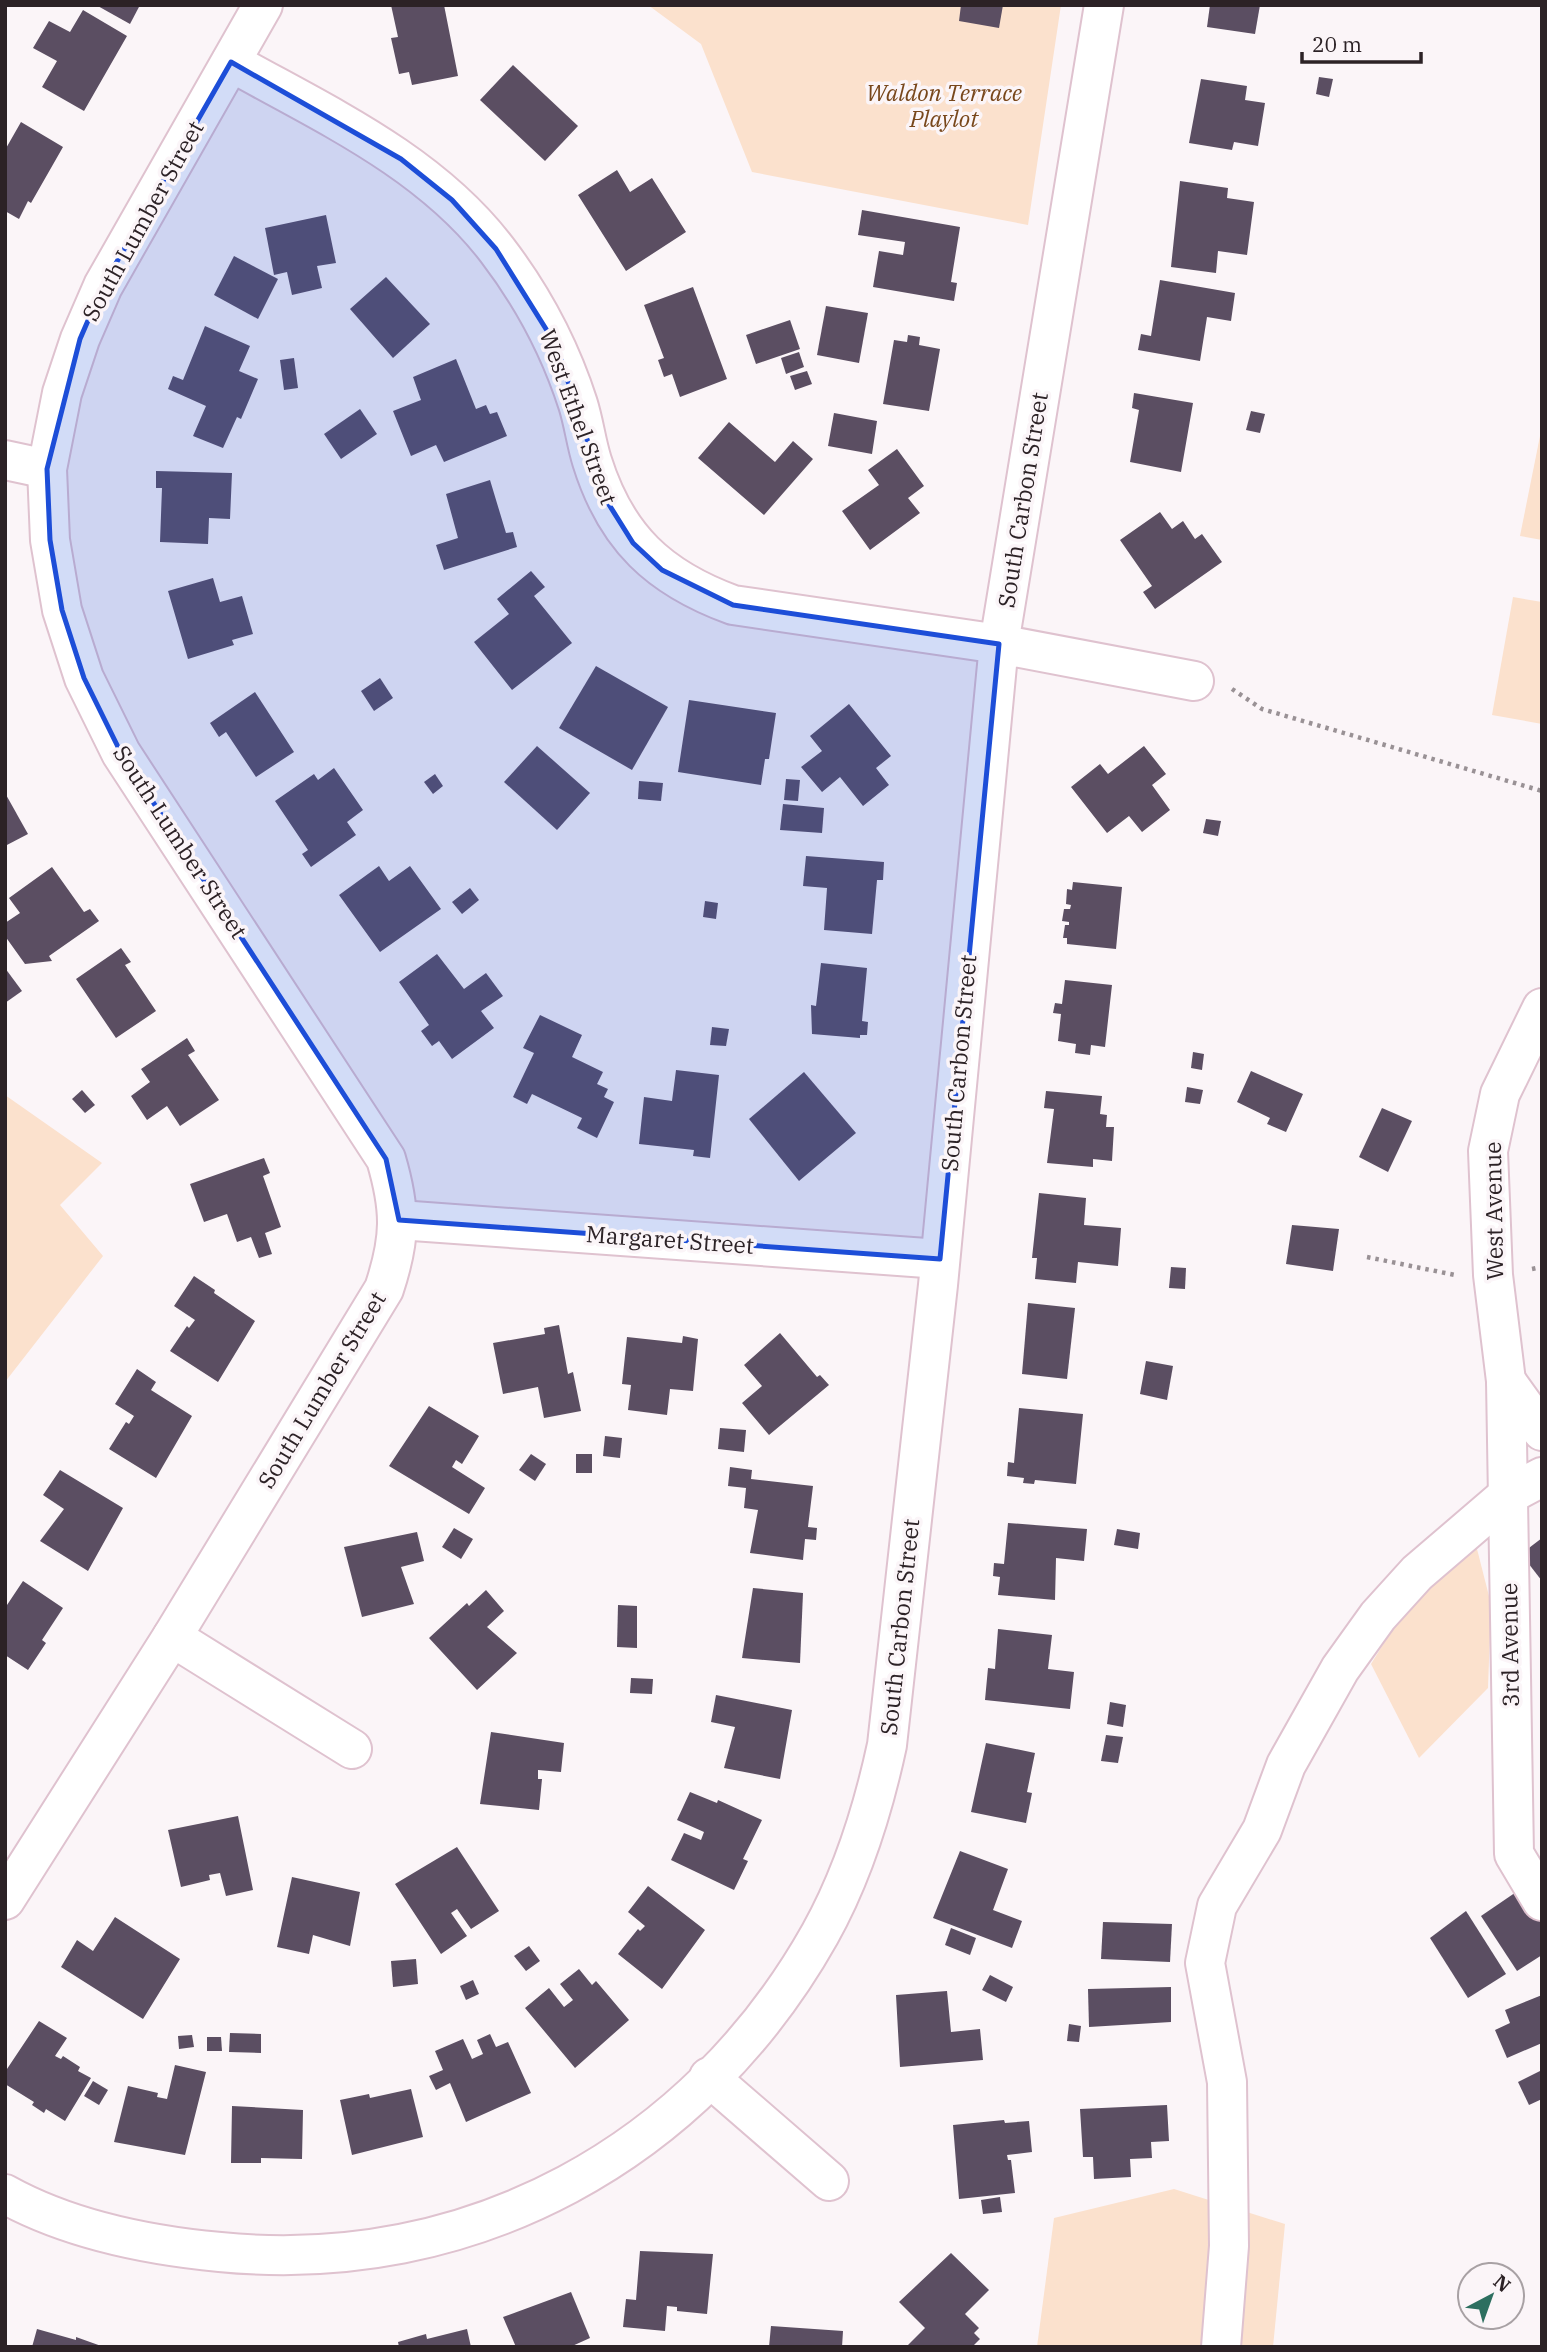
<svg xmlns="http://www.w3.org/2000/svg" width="1547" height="2352" font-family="'IBM Plex Serif',serif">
	<rect width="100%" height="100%" fill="#fbf5f8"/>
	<g fill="#fbe1cd">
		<path d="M648,5H1061L1028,225L752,172L701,44Z"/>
		<path d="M1542,426V540L1520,536Z"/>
		<path d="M1513,597L1542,602V724L1492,715Z"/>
		<path d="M5,1095L102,1163L60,1205L103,1256L5,1382Z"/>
		<path d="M1476,1545L1491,1604L1488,1688L1419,1758L1371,1664L1413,1596Z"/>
		<path d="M1174,2189L1285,2224L1273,2347H1037L1054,2218Z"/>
	</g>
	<g fill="#5b4e62">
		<path d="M96,5H140L130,24Z"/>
		<path d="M391,5H444L458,76L412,85L409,72L399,74L391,38L398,37Z"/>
		<path d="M961,5H1003L999,28L959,21Z"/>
		<path d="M1210,5H1260L1255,34L1207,27Z"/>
		<path d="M83,10L127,36L84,111L42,87L57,61L33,48L49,21L70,32Z"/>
		<path d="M513,65L578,126L545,161L480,100Z"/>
		<path d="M1319,77L1333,79L1329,97L1316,94Z"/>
		<path d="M1201,79L1247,86L1245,100L1265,103L1258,146L1234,142L1232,150L1189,143Z"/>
		<path d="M21,122L63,147L31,203L28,201L19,219L5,211V150Z"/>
		<path d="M617,170L630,192L652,178L686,232L626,271L578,195Z"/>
		<path d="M1180,181L1228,188L1227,198L1254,202L1247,255L1218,251L1216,273L1171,267Z"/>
		<path d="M862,210L960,227L951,282L957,283L954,301L873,287L879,251L903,255L905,242L858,235Z"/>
		<path d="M326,215L336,263L317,266L322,288L292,295L287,272L274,275L265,228Z"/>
		<path d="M234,256L278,279L258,319L214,295Z"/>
		<path d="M386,277L430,324L393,358L350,309Z"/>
		<path d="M1160,280L1235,293L1231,321L1207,317L1200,361L1138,350L1141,334L1151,336Z"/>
		<path d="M693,287L727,379L680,397L672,374L664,377L658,360L664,358L644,305Z"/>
		<path d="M826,306L868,313L859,363L817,355Z"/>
		<path d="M790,320L800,349L756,364L746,335Z"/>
		<path d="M205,326L250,346L239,371L258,379L241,419L237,417L223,448L193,436L206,406L168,389L173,376L183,380Z"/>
		<path d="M908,335L920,337L919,345L940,349L929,411L883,404L894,340L907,342Z"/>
		<path d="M799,352L804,367L786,374L781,358Z"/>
		<path d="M294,358L298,388L284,390L280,360Z"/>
		<path d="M456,359L476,409L486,405L490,414L497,412L507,436L444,462L436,445L411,456L393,411L421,400L413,377Z"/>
		<path d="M807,371L812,384L795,390L790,376Z"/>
		<path d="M1134,393L1193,403L1181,472L1130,462L1139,410L1132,408Z"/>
		<path d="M360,409L377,434L341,459L324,434Z"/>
		<path d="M1251,411L1265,414L1260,433L1246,430Z"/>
		<path d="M834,413L877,421L872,454L828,446Z"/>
		<path d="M729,422L775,462L793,441L813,459L764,515L698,458Z"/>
		<path d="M897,449L924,486L908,498L920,513L870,550L842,511L879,485L868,470Z"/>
		<path d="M156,471L232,473L230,519L209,518L208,544L160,542L162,488H156Z"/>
		<path d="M490,480L506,533L513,532L517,547L444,570L436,545L458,538L446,494Z"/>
		<path d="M1160,512L1172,529L1183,521L1195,539L1202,534L1222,562L1155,609L1143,592L1152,586L1120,540Z"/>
		<path d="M531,571L545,587L534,596L572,643L512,690L474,642L509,614L497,599Z"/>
		<path d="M213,578L220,602L242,596L253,634L232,640L234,645L188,659L168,591Z"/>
		<path d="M596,666L668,707L632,770L559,728Z"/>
		<path d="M380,678L393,698L374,711L361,691Z"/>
		<path d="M255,692L294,752L256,777L226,732L219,737L210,723Z"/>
		<path d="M689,700L776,713L769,759H765L761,785L678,772Z"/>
		<path d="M849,704L891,756L876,768L889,785L863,806L840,777L822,792L801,767L822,751L810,736Z"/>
		<path d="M537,746L590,793L557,830L504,782Z"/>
		<path d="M1144,746L1166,774L1152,785L1170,810L1142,832L1129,816L1107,833L1071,787L1100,764L1108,774Z"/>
		<path d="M334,768L363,810L347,822L356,835L311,867L302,854L308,850L275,801L314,774L318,780Z"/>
		<path d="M435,774L443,786L433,794L424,782Z"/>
		<path d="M786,779L800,780L798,801L784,800Z"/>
		<path d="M639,781L663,783L661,801L638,799Z"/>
		<path d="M5,793L28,834L5,846Z"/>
		<path d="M783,804L824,808L822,833L780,830Z"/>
		<path d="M1206,819L1221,821L1218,836L1203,833Z"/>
		<path d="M806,856L884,862L883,880H877L872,934L824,930L827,888L803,886Z"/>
		<path d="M379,866L389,881L410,866L441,909L380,952L339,895Z"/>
		<path d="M52,867L84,912L90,909L99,921L49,956L52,961L25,964L5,936V923L20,913L9,898Z"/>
		<path d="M1073,882L1122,887L1116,949L1067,944V938H1063L1065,925H1069V922L1062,921L1064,909H1070L1071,905L1066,904L1067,889L1072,890Z"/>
		<path d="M470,888L479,900L462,914L452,902Z"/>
		<path d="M705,901L718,903L716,919L703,917Z"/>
		<path d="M121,948L131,962L125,965L156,1011L116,1038L76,979Z"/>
		<path d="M437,954L464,989L486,973L503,996L481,1011L494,1028L452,1059L439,1041L432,1046L421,1031L429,1025L399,982Z"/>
		<path d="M821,963L867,968L862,1021L868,1022L867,1035H860V1038L812,1034L811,1005L816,1006Z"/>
		<path d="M5,968L22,991L5,1003Z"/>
		<path d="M1065,980L1112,985L1105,1047L1091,1045L1090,1055L1075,1053L1076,1044L1058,1041L1061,1014L1053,1013L1055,1003L1062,1004Z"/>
		<path d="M540,1015L582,1035L572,1057L603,1072L597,1084L608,1089L604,1097L614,1102L597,1138L577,1128L582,1118L532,1094L527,1104L513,1097L534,1053L523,1048Z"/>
		<path d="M712,1027L729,1029L726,1046L710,1045Z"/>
		<path d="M187,1038L195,1051L188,1055L219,1100L180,1126L167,1106L147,1120L131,1096L150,1082L141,1069Z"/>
		<path d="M1193,1052L1204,1054L1202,1070L1191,1068Z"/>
		<path d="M676,1070L719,1075L710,1158L693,1156L694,1150L639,1144L644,1097L672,1101Z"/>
		<path d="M1251,1071L1303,1094L1286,1132L1267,1124L1270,1118L1237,1102Z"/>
		<path d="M804,1072L856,1133L799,1181L749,1119Z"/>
		<path d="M1187,1087L1203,1090L1200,1104L1185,1102Z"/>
		<path d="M82,1090L95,1105L85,1113L72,1099Z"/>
		<path d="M1046,1091L1102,1096L1100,1114L1107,1115L1106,1127H1114L1112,1161L1093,1159V1167L1047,1163L1054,1109L1044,1108Z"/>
		<path d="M1382,1108L1412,1121L1388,1172L1359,1157Z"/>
		<path d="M264,1158L270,1173L263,1176L281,1227L265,1233L272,1254L259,1258L251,1237L237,1242L227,1214L204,1222L190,1184Z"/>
		<path d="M1039,1193L1086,1198L1084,1225L1121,1228L1118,1266L1078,1262L1076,1283L1035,1279L1037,1258H1032Z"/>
		<path d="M1292,1225L1339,1229L1333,1271L1286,1264Z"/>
		<path d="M1171,1267L1186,1268L1185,1289L1169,1288Z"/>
		<path d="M194,1276L215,1290L214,1293L255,1321L218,1382L170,1351L187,1326L189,1328L195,1320L174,1306Z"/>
		<path d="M1028,1303L1075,1308L1067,1379L1022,1374Z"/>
		<path d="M559,1325L568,1374L573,1372L581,1411L544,1418L538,1387L503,1394L493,1343L545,1334L544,1328Z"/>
		<path d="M780,1333L817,1377L820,1375L829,1385L769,1435L742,1403L762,1386L744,1365Z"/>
		<path d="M683,1336L698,1339L693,1391L670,1389L667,1415L628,1410L631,1385L622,1384L627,1337L682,1343Z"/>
		<path d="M1146,1361L1173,1366L1167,1400L1140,1394Z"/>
		<path d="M137,1369L156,1382L151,1390L192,1416L156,1478L109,1449L126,1422L129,1424L134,1416L115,1404Z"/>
		<path d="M429,1406L479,1436L462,1464L456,1460L452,1467L485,1488L469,1514L389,1466Z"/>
		<path d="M1019,1408L1083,1414L1076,1484L1035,1480L1034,1484L1023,1483L1024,1478L1007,1476L1008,1462L1014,1463Z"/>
		<path d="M720,1428L746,1430L744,1452L718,1449Z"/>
		<path d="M605,1436L622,1438L620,1458L603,1456Z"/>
		<path d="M531,1454L546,1464L535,1481L519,1470Z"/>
		<rect x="576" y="1454" width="16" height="19"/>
		<path d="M730,1467L752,1470L751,1479L813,1486L808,1527L817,1528L816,1540L805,1539L803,1560L750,1553L758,1510L744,1508L746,1488L728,1486Z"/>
		<path d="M60,1470L123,1508L88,1571L40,1541L64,1509L43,1495Z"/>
		<path d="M1008,1523L1087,1529L1084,1561L1056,1558L1055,1600L998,1595L1000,1577L993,1576L994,1563L1004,1564Z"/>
		<path d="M454,1528L473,1539L461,1559L442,1547Z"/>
		<path d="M1117,1529L1140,1533L1138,1549L1114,1545Z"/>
		<path d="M417,1532L424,1561L401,1567L414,1604L362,1617L344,1547Z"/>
		<path d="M1542,1538V1581L1521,1554Z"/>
		<path d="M23,1581L63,1608L42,1640L46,1643L28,1670L5,1655V1608Z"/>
		<path d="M753,1588L803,1593L800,1663L742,1658Z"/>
		<path d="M486,1590L504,1611L487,1627L517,1653L477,1690L429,1638L467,1603L469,1606Z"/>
		<path d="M618,1605L637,1606V1648L617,1647Z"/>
		<path d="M998,1629L1052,1635L1048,1669L1074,1672L1070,1709L985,1700L988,1668L995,1669Z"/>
		<path d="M631,1678L653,1679L652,1694L630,1693Z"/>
		<path d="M716,1695L792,1710L780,1779L724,1768L735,1727L711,1722Z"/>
		<path d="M1110,1702L1126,1705L1123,1727L1107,1724Z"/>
		<path d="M491,1732L564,1743L561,1772L538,1770V1779H542L539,1810L480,1804Z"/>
		<path d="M1106,1735L1123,1737L1118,1763L1101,1761Z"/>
		<path d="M986,1743L1035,1753L1027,1792L1032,1793L1026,1823L971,1812Z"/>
		<path d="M690,1792L717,1803L718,1800L762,1820L743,1859L748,1861L734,1890L671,1860L684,1833L701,1840L704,1832L677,1820Z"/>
		<path d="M238,1816L253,1890L226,1896L220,1873L209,1875L210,1880L181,1887L168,1830Z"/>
		<path d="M457,1847L499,1911L471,1929L457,1909L451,1913L467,1936L441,1954L395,1884Z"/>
		<path d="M960,1851L1008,1869L993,1910L1022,1921L1012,1948L933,1918Z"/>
		<path d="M292,1877L360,1892L350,1946L313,1935L309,1954L277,1947Z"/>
		<path d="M648,1886L705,1930L662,1989L618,1954L638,1929L640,1931L645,1926L628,1912Z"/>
		<path d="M1525,1886L1542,1912V1955L1517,1971L1481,1916Z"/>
		<path d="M1466,1911L1506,1974L1468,1998L1430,1938Z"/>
		<path d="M115,1917L180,1959L143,2019L61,1967L77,1940L93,1951Z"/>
		<path d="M1103,1922L1172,1924L1170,1962L1101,1959Z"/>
		<path d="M951,1928L976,1938L970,1955L945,1945Z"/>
		<path d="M529,1946L540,1961L526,1971L514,1956Z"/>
		<path d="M416,1959L418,1984L393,1987L391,1961Z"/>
		<path d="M579,1969L592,1985L596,1981L629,2020L575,2068L525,2008L549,1988L564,2007L573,2000L560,1984Z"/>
		<path d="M990,1975L1013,1987L1006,2002L982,1990Z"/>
		<path d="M473,1980L479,1994L466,2000L460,1986Z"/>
		<path d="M1171,1987V2022L1089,2027L1088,1989Z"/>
		<path d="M947,1991L951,2032L980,2029L983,2060L900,2067L896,1995Z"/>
		<path d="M1542,1995V2043L1507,2058L1495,2030L1510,2023L1505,2010Z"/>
		<path d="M39,2021L67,2038L55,2056L61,2059L63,2056L80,2067L78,2071L91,2078L65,2121L46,2109L44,2113L32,2105L34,2102L5,2084V2072Z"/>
		<path d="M1069,2024L1081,2026L1079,2042L1067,2041Z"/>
		<path d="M230,2033L261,2034V2053L229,2052Z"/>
		<path d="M490,2034L496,2047L508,2042L531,2093L466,2122L450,2083L436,2090L429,2076L443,2070L435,2051L463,2039L472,2059L483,2054L477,2040Z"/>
		<path d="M192,2035L194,2047L179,2049L178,2036Z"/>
		<path d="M207,2037H221L222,2051H207Z"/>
		<path d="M175,2065L206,2072L185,2155L114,2142L128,2086L158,2093L157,2097L167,2099Z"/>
		<path d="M1542,2070V2099L1529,2105L1518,2082Z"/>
		<path d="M93,2081L108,2090L99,2105L84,2096Z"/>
		<path d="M411,2089L423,2137L352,2155L340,2100L369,2094L370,2098Z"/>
		<path d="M1167,2105L1169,2141L1151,2142L1152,2158L1130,2159L1131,2177L1094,2179L1093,2157H1083L1080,2109Z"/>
		<path d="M232,2106L303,2110L302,2159L261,2158V2163H231Z"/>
		<path d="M1004,2120L1005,2123L1029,2121L1032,2152L1007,2155L1008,2160H1011L1015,2193L959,2199L953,2125Z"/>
		<path d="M1000,2197L1002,2212L983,2214L981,2200Z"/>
		<path d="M640,2251L713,2254L707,2314L677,2311V2307L667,2306L665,2331L623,2327L626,2299L636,2300Z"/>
		<path d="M951,2253L989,2290L965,2314L979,2328L974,2333L980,2339L972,2347H906L925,2328L899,2302Z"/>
		<path d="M571,2292L590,2338L570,2347H516L503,2317Z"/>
		<path d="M771,2326L843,2331L842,2347H769Z"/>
		<path d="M37,2329L76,2340V2337L104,2347H32Z"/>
		<path d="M467,2329L471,2347H399L398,2342L426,2334L427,2339Z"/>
	</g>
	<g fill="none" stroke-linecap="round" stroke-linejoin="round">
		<g stroke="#dfc2cf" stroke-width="42">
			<g id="minor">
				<path d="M231,62C326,115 430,162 497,250C533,297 560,348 578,404C584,423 586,442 592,461C616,538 659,578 733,605L999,644L1194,681"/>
				<path d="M5,460L47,469"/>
				<path d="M1542,1008L1500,1094L1488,1151L1493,1275L1506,1381L1514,1854L1542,1901"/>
				<path d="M399,1220L940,1259"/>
				<path d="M1506,1381L1542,1431"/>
				<path d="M172,1637L352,1749"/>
				<path d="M5,1900L172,1637L384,1289C401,1238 401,1210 386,1159L121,753L84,678L62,610L50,540L47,469L62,393L80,339L103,286L263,5"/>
				<path d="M709,2077L829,2181"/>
				<path d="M5,2194C70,2230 146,2245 220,2252C470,2277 697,2153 820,1934C853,1875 873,1810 887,1745L938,1285L999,644L1104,5"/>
				<path d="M1221,2347L1229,2246L1227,2082L1205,1963L1217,1906L1262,1830L1286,1765L1340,1669L1378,1616L1417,1573L1508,1495L1542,1477"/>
			</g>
		</g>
		<g stroke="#999195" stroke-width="4.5" stroke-dasharray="3.5 5" stroke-linecap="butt">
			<path d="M1232,689L1262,709L1542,791"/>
			<path d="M1367,1257L1455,1275"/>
			<path d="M1532,1269L1542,1267"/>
		</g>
		<use href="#minor" stroke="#fff" stroke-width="38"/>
	</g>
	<path fill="#1d4ed8" fill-opacity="0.2" stroke="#1d4ed8" stroke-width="5" stroke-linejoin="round" d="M231,62L401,159L452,200L496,249L556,345L608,503L633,543L662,570L733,605L999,644L940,1259L399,1220L386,1159L121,753L84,678L62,610L50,540L47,469L80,339L103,286Z"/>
	<g text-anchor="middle" stroke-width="7" stroke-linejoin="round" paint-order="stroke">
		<g font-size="23" font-style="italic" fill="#78471b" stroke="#fbf5f8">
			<text x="944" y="101">Waldon Terrace<tspan x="944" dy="26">Playlot</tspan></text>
		</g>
		<g font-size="23" fill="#2c2226" stroke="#fbf5f8">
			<text transform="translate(143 221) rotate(-61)" y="8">South Lumber Street</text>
			<text transform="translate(578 417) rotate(70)" y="8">West Ethel Street</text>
			<text transform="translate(1023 500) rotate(-81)" y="8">South Carbon Street</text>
			<text transform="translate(180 842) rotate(57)" y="8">South Lumber Street</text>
			<text transform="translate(959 1063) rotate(-85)" y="8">South Carbon Street</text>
			<text transform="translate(1494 1211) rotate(-91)" y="8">West Avenue</text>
			<text transform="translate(670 1240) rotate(4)" y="8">Margaret Street</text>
			<text transform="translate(322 1390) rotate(-59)" y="8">South Lumber Street</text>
			<text transform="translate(900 1627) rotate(-84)" y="8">South Carbon Street</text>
			<text transform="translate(1510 1645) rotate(-91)" y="8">3rd Avenue</text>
		</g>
	</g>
	<rect width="1547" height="2352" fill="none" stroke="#2c2226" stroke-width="14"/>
	<g transform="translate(1491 2296) rotate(41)"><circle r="33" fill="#fbf5f8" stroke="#a8a1a4" stroke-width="2"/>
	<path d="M0-5L12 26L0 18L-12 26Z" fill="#2d6f60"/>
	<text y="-10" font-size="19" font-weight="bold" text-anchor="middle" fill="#2c2226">N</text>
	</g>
	<path d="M1302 52v10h119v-10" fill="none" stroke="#2c2226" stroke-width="3.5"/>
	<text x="1312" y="52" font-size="21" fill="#2c2226" stroke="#fbf5f8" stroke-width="5" paint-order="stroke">20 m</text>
</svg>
